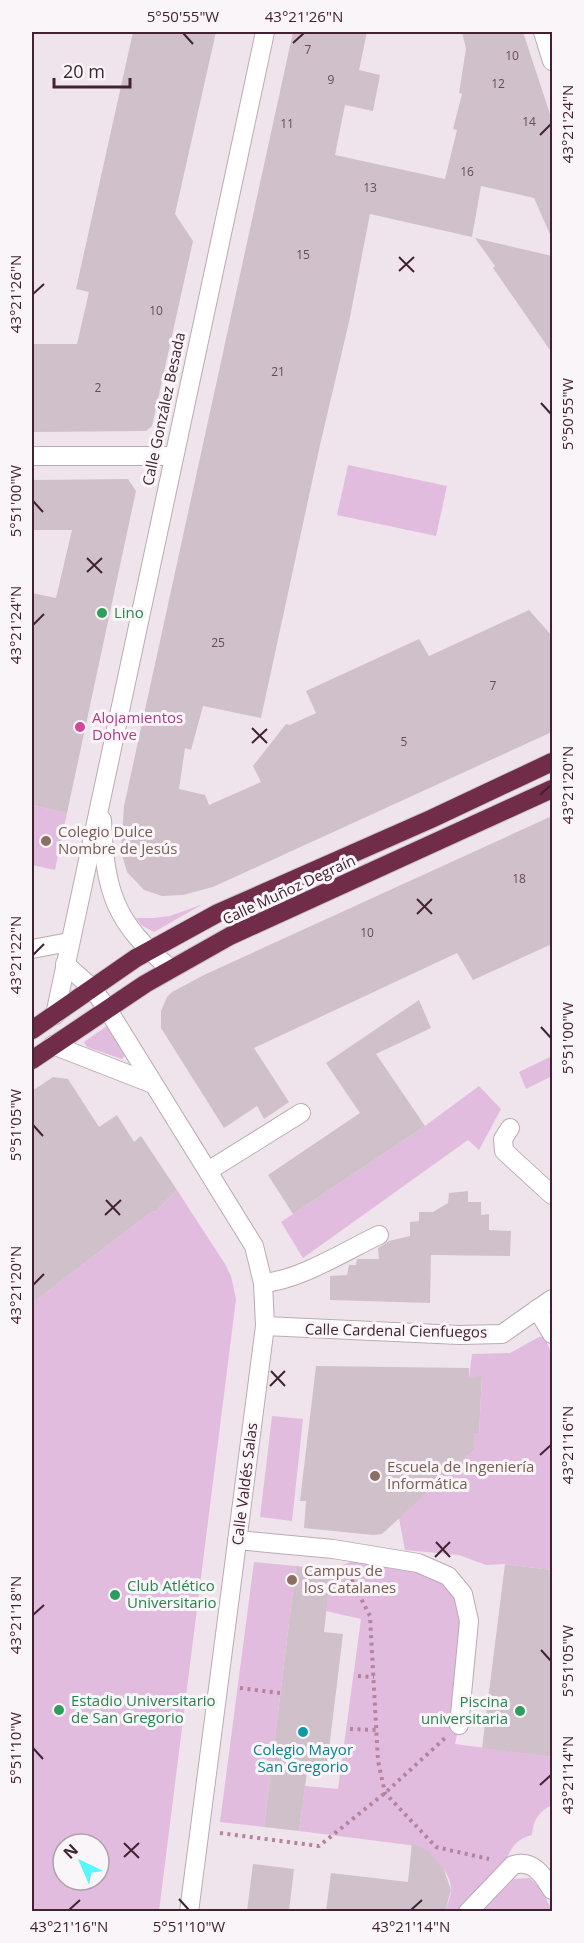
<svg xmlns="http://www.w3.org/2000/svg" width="584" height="1943" font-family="'Open Sans',sans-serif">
	<rect width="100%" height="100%" fill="#efe4eb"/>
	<g fill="#e1bcdf" fill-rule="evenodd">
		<path d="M348,465L447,486L436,536L337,515Z"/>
		<path d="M32,805L67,813L55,870L32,865Z"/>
		<path d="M203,904L154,932L141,925L136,918H153L170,916Z"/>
		<path d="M107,1026L125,1055L122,1059L87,1047L84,1042Z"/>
		<path d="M552,1056V1076L526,1089L519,1072Z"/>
		<path d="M479,1086L501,1109L479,1150L468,1140L303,1258L281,1222L425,1126Z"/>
		<path d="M177,1190L225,1264L231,1276L236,1299L159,1911H32V1303L153,1211L155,1212ZM63,1844H99V1880H63Z"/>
		<path d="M539,1337H545L552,1355V1570L505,1564L486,1565L459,1555L405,1550L399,1518L474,1450V1433H479L482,1377L469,1378L472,1354L510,1353Z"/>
		<path d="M272,1416L303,1419L292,1521L260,1517Z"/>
		<path d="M353,1561L418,1563L463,1594L459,1725L455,1744L552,1757V1805C539,1811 533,1820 532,1835C519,1838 511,1846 507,1859L457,1911H445C447,1905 450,1898 451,1892C453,1873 432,1854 417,1846L299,1831L305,1786L338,1789L361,1619L326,1611L331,1570Z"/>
		<path d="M254,1562L296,1566L264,1827L220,1822Z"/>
		<path d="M530,1878L542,1890L552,1911L479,1912L514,1879Z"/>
	</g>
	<g fill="#d0c0ca">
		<path d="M133,32H216L175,214L193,241L152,426L146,431L32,432V344H77L89,292L76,289Z"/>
		<path d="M293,32H367L359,70L380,75L373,111L345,105L335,155L445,179L457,130L453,129L462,94L459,93L466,49L462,32H523L552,120V239L534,198L481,186L472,237L370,214L349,322L320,445L261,718L203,706L191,750L185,748L179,789L205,795L209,805L261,782L253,766L286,724L290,725L316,713L306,691L419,639L429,656L529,610L552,636V732L213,887L183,895L162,896L144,890L127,872L121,851L124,806Z"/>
		<path d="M475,238L552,256V353L493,268L495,266Z"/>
		<path d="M128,479L136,491L67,813L32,805V593L56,598L72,530H32V480Z"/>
		<path d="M552,816V944L473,980L457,953L254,1048L289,1102L264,1119L257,1106L224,1128L161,1028V1011L167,997L172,992L206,974Z"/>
		<path d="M419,1000L431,1028L376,1054L425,1126L293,1214L268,1175L360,1113L326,1063Z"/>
		<path d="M53,1077L68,1079L99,1127L117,1115L134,1142L141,1136L177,1190L155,1212L153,1211L32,1303V1091Z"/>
		<path d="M468,1191V1202H481V1215L489,1214V1230L511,1231L510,1256L431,1255L430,1303L330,1300V1276L347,1275L349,1265H356L357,1259H379L378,1248L389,1241L410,1236V1222L419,1221V1212H433L448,1203L449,1193Z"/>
		<path d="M316,1366L469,1368V1378L482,1376L479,1433H474V1450L382,1534L373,1535L304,1528L306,1501H300Z"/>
		<path d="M505,1564L552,1570V1757L482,1748Z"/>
		<path d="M296,1566L331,1570L324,1632L343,1634L326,1774L307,1772L299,1831L264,1827Z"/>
		<path d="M412,1843L428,1851L443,1867L451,1890L445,1911H326L331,1873L408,1882Z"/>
		<path d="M253,1864L294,1869L289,1911H247Z"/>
	</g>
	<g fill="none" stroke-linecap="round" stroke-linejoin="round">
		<g stroke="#bbaab4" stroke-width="20">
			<g id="minor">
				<path d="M543,32L552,61"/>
				<path d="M32,456H173"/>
				<path d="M102,820C105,891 114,923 171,969"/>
				<path d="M32,949L69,942"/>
				<path d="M65,964L92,988L108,1010L254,1246L263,1283L265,1326L189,1912"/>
				<path d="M55,1015L265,32"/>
				<path d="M53,1045L153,1084"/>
				<path d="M510,1128L503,1139L504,1151L552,1195"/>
				<path d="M208,1171L301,1113"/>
				<path d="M263,1283C300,1280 345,1251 379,1235"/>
				<path d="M537,1309L552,1334"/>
				<path d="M265,1326L459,1335L502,1334L552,1299"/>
				<path d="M237,1540L333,1549L418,1563L448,1576L463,1594L469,1621L459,1725"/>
				<path d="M468,1912L513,1865C533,1859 543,1875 552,1890"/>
			</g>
		</g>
		<g stroke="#cac1c6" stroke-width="20">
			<g id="highway">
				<path d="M32,1030L136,958L218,913L431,819L552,762"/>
				<path d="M32,1060L145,984L230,936L552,789"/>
			</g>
		</g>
		<g stroke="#b4839d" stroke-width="4" stroke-dasharray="3 4.5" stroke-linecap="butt">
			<path d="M348,1573L370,1616L378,1761L385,1793L436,1847L489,1859"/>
			<path d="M358,1676L374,1677"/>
			<path d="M240,1688L280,1693"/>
			<path d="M350,1729L377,1730"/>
			<path d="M220,1833L319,1846L385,1793L445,1738"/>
		</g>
		<use href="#minor" stroke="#fff" stroke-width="18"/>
		<use href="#highway" stroke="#702c49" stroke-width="18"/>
	</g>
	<path fill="none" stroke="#422232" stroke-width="2" d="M183,33L193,44M293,43L304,33M540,135L551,124M399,257L414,272M399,271L414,257M33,294L44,284M541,403L551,414M33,501L43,512M87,558L102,573M87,572L102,558M33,625L44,614M252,728L267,743M252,743L267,729M540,795L551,785M417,899L432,914M417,914L432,899M33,955L44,944M541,1027L551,1038M33,1125L43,1136M106,1200L120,1215M105,1215L121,1200M33,1285L44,1274M271,1371L285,1386M270,1386L285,1371M540,1455L551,1445M436,1542L450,1557M435,1557L450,1542M33,1615L44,1605M541,1650L551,1661M33,1748L43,1759M540,1785L551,1775M124,1843L139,1858M124,1857L139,1843M179,1899L189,1910M69,1910L80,1900M411,1910L422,1900"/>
	<g fill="#2e9e5b" stroke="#faf5f9" stroke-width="2">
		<circle cx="102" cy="613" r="6"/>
		<circle cx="115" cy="1595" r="6"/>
		<circle cx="59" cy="1710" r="6"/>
		<circle cx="520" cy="1711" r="6"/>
	</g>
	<circle fill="#d1479c" stroke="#faf5f9" stroke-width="2" cx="80" cy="727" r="6"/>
	<g fill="#8d6e63" stroke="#faf5f9" stroke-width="2">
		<circle cx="46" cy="841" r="6"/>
		<circle cx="375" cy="1476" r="6"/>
		<circle cx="292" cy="1580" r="6"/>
	</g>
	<circle fill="#0f9aa8" stroke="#faf5f9" stroke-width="2" cx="303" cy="1732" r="6"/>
	<g text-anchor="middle" stroke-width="6" stroke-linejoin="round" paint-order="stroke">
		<g font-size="12" fill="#664a58">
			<text x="308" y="54">7</text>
			<text x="512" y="60">10</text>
			<text x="331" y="84">9</text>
			<text x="498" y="88">12</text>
			<text x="529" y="126">14</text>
			<text x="287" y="128">11</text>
			<text x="467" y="176">16</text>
			<text x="370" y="192">13</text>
			<text x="303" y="259">15</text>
			<text x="156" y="315">10</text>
			<text x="278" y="376">21</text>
			<text x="98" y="392">2</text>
			<text x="218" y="647">25</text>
			<text x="493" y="690">7</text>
			<text x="404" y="746">5</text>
			<text x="519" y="883">18</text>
			<text x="367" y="937">10</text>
		</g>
		<g font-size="15" fill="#422232" stroke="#faf5f9">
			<text transform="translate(164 409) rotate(-78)" y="5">Calle González Besada</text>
			<text transform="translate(289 890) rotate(-25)" y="5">Calle Muñoz Degraín</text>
			<text transform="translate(396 1331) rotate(1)" y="5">Calle Cardenal Cienfuegos</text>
			<text transform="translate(245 1484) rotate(-83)" y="5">Calle Valdés Salas</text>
		</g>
		<g font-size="15" fill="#27864d" stroke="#faf5f9" text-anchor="start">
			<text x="114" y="618">Lino</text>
			<text x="127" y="1591">Club Atlético<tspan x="127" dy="17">Universitario</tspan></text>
			<text x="71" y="1706">Estadio Universitario<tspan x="71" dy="17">de San Gregorio</tspan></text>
			<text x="508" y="1707" text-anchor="end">Piscina<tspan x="508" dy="17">universitaria</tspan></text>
		</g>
		<g font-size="15" fill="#b23c85" stroke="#faf5f9" text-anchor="start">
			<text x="92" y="723">Alojamientos<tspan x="92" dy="17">Dohve</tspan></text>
		</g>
		<g font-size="15" fill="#785e54" stroke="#faf5f9" text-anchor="start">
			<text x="58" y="837">Colegio Dulce<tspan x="58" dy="17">Nombre de Jesús</tspan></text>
			<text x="387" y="1472">Escuela de Ingeniería<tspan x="387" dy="17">Informática</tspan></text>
			<text x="304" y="1576">Campus de<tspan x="304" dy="17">los Catalanes</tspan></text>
		</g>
		<g font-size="15" fill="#0d838f" stroke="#faf5f9">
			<text x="303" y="1755">Colegio Mayor<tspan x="303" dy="17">San Gregorio</tspan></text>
		</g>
	</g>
	<rect width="584" height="1943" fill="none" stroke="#faf5f9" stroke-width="66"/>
	<g transform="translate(81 1862) rotate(316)"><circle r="28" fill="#faf5f9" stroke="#b0a1a9" stroke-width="1.5"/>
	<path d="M0-4.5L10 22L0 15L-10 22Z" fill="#56f7fb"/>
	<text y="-9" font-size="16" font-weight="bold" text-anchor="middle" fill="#422232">N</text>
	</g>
	<path d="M54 78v9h76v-9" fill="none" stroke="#422232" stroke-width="3"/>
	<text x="63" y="78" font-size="18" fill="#422232" stroke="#faf5f9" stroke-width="4.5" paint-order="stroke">20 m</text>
	<rect x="33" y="33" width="518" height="1877" fill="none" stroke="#422232" stroke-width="2"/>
	<g font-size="15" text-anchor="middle" fill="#422232">
		<text x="183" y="22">5°50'55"W</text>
		<text x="304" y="22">43°21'26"N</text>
		<text transform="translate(568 124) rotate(-90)" y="5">43°21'24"N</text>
		<text transform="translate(16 294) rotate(-90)" y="5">43°21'26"N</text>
		<text transform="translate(568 414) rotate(-90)" y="5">5°50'55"W</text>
		<text transform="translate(16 501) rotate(-90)" y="5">5°51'00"W</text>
		<text transform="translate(16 625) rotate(-90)" y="5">43°21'24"N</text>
		<text transform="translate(568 785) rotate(-90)" y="5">43°21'20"N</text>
		<text transform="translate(16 955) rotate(-90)" y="5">43°21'22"N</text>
		<text transform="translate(568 1038) rotate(-90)" y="5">5°51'00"W</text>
		<text transform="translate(16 1125) rotate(-90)" y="5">5°51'05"W</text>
		<text transform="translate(16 1285) rotate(-90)" y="5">43°21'20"N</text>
		<text transform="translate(568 1445) rotate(-90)" y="5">43°21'16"N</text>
		<text transform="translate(16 1615) rotate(-90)" y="5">43°21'18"N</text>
		<text transform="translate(568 1661) rotate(-90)" y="5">5°51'05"W</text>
		<text transform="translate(16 1748) rotate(-90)" y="5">5°51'10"W</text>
		<text transform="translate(568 1775) rotate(-90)" y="5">43°21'14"N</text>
		<text x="69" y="1932">43°21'16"N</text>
		<text x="189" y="1932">5°51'10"W</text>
		<text x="411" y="1932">43°21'14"N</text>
	</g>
</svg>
